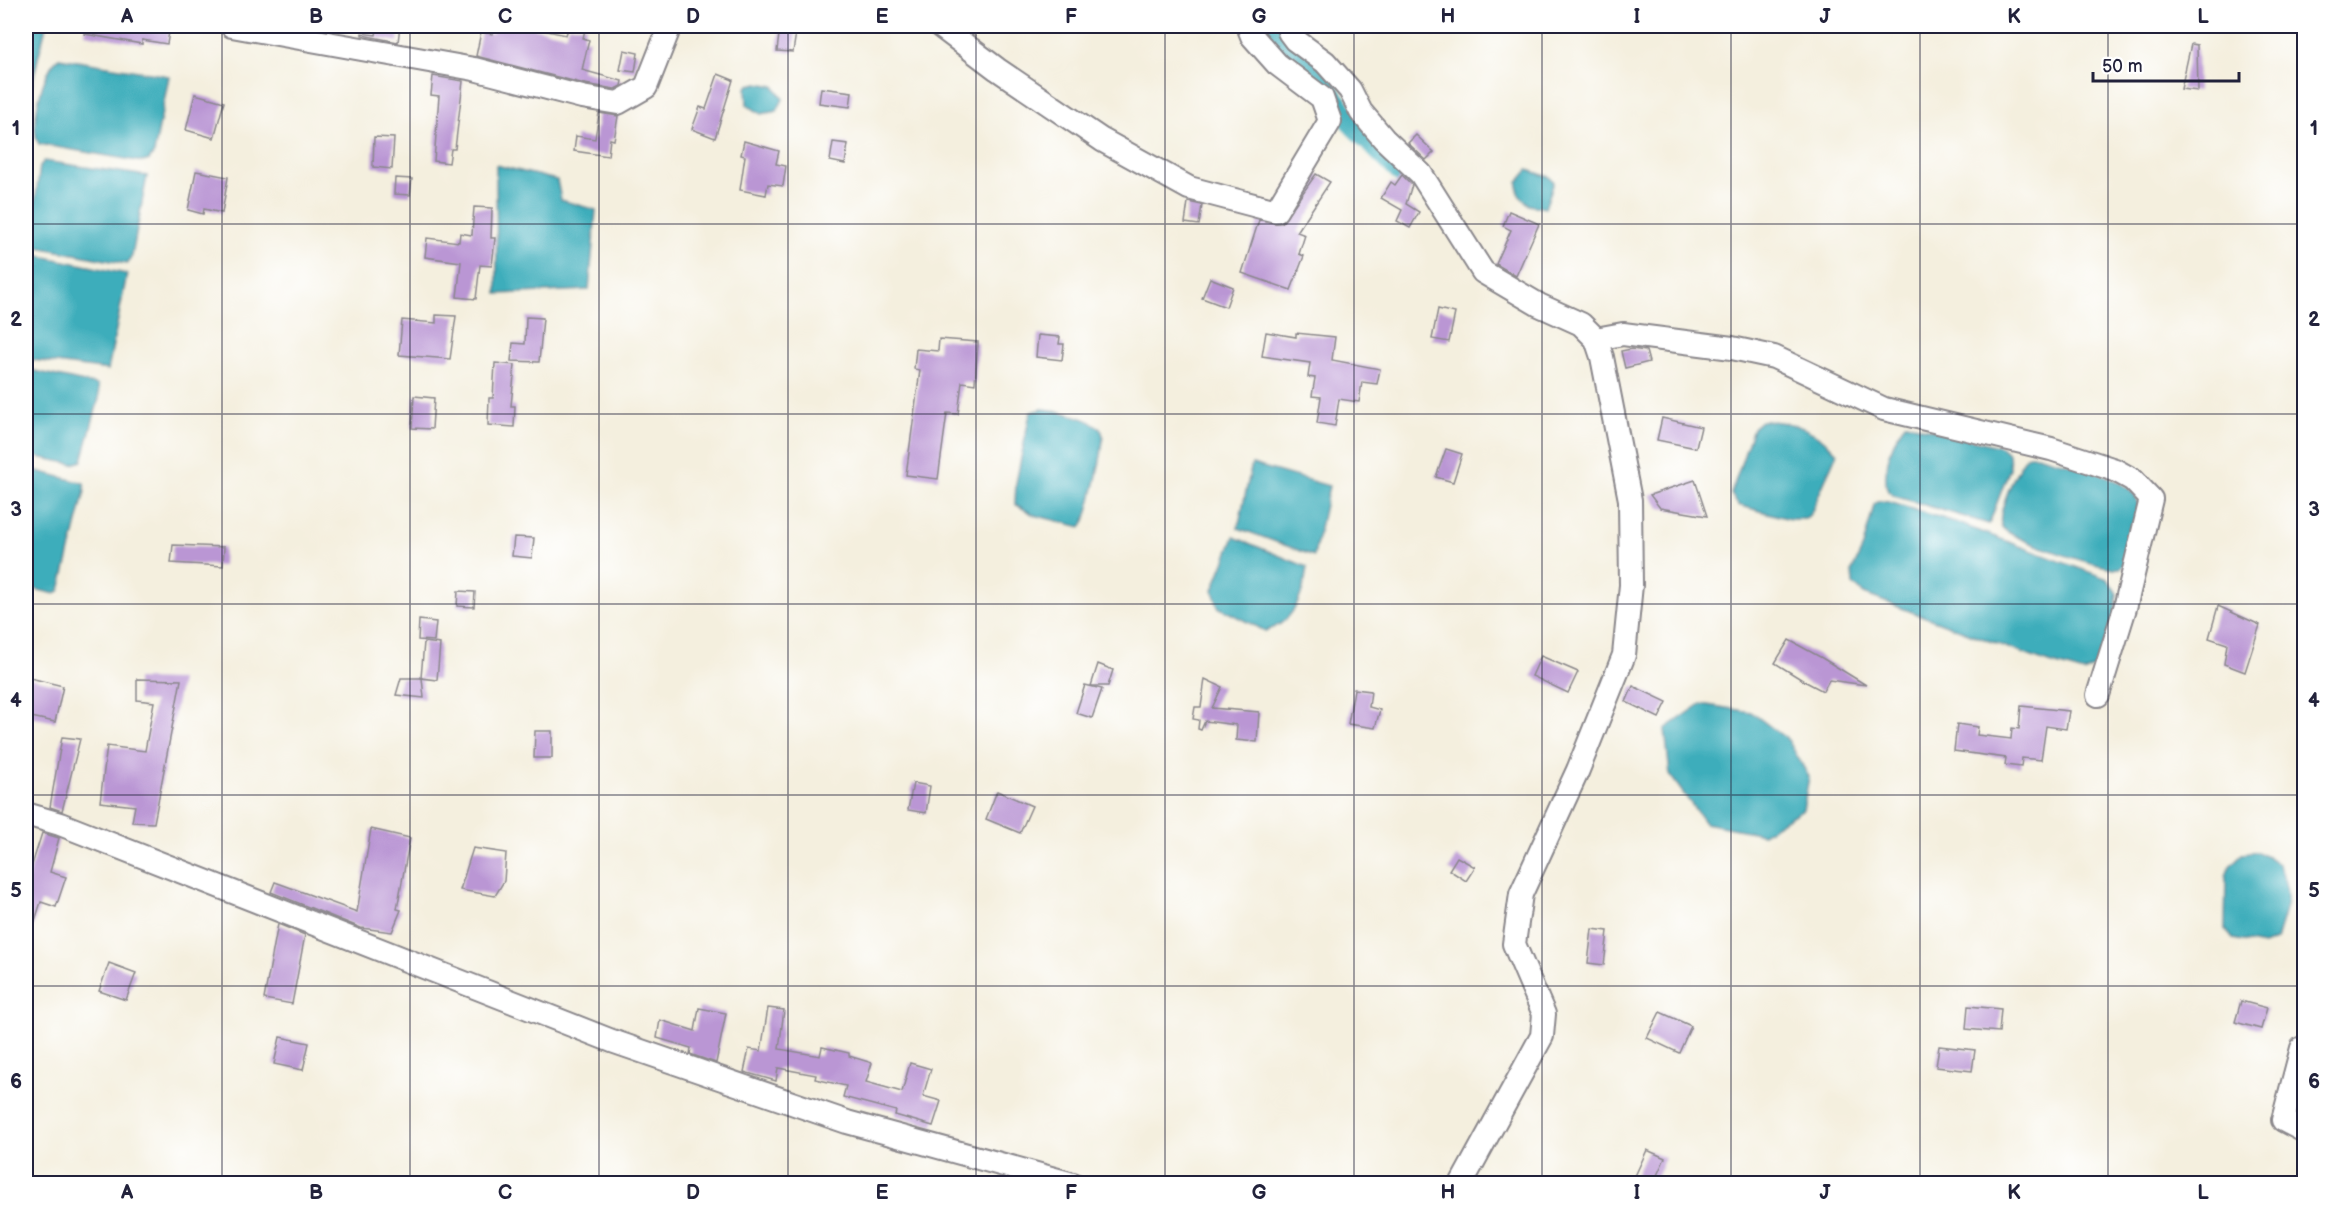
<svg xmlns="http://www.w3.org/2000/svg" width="2330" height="1209" font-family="'Balsamiq Sans',sans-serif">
	<rect width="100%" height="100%" fill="#fff"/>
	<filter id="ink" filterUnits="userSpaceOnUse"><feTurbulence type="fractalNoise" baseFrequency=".0167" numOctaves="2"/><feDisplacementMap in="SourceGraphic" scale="12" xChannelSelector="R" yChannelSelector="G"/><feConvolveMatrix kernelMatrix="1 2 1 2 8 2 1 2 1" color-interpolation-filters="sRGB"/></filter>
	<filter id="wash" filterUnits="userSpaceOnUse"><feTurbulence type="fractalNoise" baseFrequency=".008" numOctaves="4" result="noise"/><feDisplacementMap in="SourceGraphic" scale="24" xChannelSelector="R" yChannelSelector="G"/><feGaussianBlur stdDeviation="1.35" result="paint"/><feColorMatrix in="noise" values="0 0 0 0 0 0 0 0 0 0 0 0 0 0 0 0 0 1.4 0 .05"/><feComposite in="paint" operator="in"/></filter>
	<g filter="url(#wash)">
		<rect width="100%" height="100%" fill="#f4efde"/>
		<g fill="#3eadbb" stroke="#30687b" stroke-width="1.5">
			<path d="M26,26H46L26,108Z"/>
			<path d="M59,58L169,76L154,153L149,160L143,162L39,144C28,130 43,67 59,58Z"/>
			<path d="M758,83L774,86L783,99L777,111L761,114L747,105L746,88L749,85Z"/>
			<path d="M44,161L147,176L132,256L127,264L32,246L30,239L40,166Z"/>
			<path d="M496,165L557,180L561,200L596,210L589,290L497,294Z"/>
			<path d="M1528,170L1549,177L1554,182L1545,208L1529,205L1518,193V182Z"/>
			<path d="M36,255L127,274L108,370L26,359V261L27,258Z"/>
			<path d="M26,369L98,385L99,398L82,461L73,464L26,455Z"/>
			<path d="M1042,409C1055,410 1096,418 1102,432C1107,444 1090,503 1086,519L1081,527L1034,515L1015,504L1016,483L1029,418L1031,412Z"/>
			<path d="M1761,421C1791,420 1817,430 1837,453L1811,513L1805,519H1790L1738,505L1731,494L1753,428Z"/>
			<path d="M1906,423L2001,447L2009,454L2010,468L1989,524L1894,496L1888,491C1881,473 1893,437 1906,423Z"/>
			<path d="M2028,455H2037C2062,463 2134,476 2138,503C2140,521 2130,545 2126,563L2120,568C2106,571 2010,539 2002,527C1995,516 2018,463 2028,455Z"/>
			<path d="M1252,464L1329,486L1314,556L1238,528Z"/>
			<path d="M26,468L84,483L85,491L60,590L55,594L26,587Z"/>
			<path d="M1879,501L1889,502L1958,523L2108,579L2117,594L2115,614L2096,666L2084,673L2046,662L1864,594L1853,584L1852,571L1863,547L1874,505Z"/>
			<path d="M1234,537L1307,567C1304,595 1294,623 1265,631L1218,607L1213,590Z"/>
			<path d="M1701,704L1751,712L1788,740L1809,777L1803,809L1763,834L1705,823L1670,775L1665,729Z"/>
			<path d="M2258,852L2278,863C2294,901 2286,903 2276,940L2263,945L2233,939L2225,929L2226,876L2230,866L2242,854Z"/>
		</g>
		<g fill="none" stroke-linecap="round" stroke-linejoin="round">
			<path stroke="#3eadbb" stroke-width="21" d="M1272,26L1278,40L1318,76L1354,126L1401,173"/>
		</g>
		<g id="blocks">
			<g fill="#ba96d4">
				<path d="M85,26H170L167,44L142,40V44L85,34Z"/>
				<path d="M378,26H400L398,42L362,35V33L376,35Z"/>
				<path d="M494,26H534L533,28L566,35L569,26H586L583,38L589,40L582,70L622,81L621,86L615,89L585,84L476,56L481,32L492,34Z"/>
				<path d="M780,26H797L793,52L777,51Z"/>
				<path d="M2191,44L2197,45L2198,91L2181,89Z"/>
				<path d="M624,50L638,53L635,72L620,70Z"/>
				<path d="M718,74L733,80L715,138L692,129L700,107L706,109Z"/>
				<path d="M433,76L463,81L455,149H451L449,163L434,161L439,96L431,95Z"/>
				<path d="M821,88L852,92L850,107L819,103Z"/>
				<path d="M195,94L224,102L214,138L186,130Z"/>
				<path d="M599,113L618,116L614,140L610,139L608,156L574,151L576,136L595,139Z"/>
				<path d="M1416,135L1434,152L1426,160L1408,143Z"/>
				<path d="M374,137L394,138L392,169L373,167Z"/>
				<path d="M744,141L779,151L776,164L786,166L783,186L768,184L766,195L740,190L745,156L741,155Z"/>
				<path d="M833,142L848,144L845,164L830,161Z"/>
				<path d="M196,171L228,177L222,213L204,209L203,214L188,210Z"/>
				<path d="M1316,174L1330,182L1297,232L1305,235L1299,254L1304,256L1291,290L1242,273L1259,220L1282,223Z"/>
				<path d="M1402,175L1412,185L1406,204L1419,212L1410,228L1397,221L1402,210L1381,198L1391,182L1395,185Z"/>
				<path d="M395,178L412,179L410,195L394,194Z"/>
				<path d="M1188,202L1202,205L1199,225L1185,223Z"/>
				<path d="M474,207L492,208L491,238H495L492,266L480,265L476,299L457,297L461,262L425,257L427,238L459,242L460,233L472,235Z"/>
				<path d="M1509,211L1539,224L1516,276L1496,264L1511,230L1503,226Z"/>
				<path d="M1210,278L1233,287L1226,307L1202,298Z"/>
				<path d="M1438,309L1455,313L1449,342L1432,339Z"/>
				<path d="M436,315L456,316L450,359L399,355L402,320L436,323Z"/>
				<path d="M526,317L543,318L539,362L511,361L513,343L525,344Z"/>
				<path d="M1266,332L1296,337V333L1335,337L1332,360L1380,369L1377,384L1362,382L1359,402L1339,399L1335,426L1317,423L1321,397L1312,396L1315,378L1308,377L1310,363L1262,356Z"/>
				<path d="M1038,335L1060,337L1059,344H1064L1062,360L1036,357Z"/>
				<path d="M939,339L978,342L975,384L962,382L958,414L947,413L938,479L906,475L920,370L914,369L916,349L938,351Z"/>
				<path d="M1631,349L1646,351L1649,362L1625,368L1621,351Z"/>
				<path d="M495,363L515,365L511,406H515L514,427L488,425L489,398H493Z"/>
				<path d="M414,396L434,398L432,429L412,428Z"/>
				<path d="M1662,418L1701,427L1696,448L1657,440Z"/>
				<path d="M1446,449L1462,454L1453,482L1436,477Z"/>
				<path d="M1695,480L1707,516L1660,508L1650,495Z"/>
				<path d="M514,537L534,538L532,558L512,556Z"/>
				<path d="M173,545L224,547L223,566L171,563Z"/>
				<path d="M458,591L475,592L474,607L457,606Z"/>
				<path d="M2218,606L2260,625L2245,672L2224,664L2227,644L2209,638Z"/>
				<path d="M419,620L436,622L434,641L418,640Z"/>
				<path d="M1789,640L1822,658L1866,685L1829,680L1823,691L1804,681L1775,663Z"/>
				<path d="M424,642L440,644L437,680L421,678Z"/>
				<path d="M1541,656L1578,672L1568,693L1532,676Z"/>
				<path d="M1098,664L1113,670L1108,686H1091Z"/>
				<path d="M26,677L63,686L55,722L26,716Z"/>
				<path d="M401,678H422L424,698L396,695Z"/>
				<path d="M137,679L181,680L154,823L132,822L135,806L100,802L107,746L145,751L154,702L137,700Z"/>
				<path d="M1205,679L1222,687L1212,708L1259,712L1257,742L1236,740L1237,725L1205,721L1201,730L1198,729L1199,720L1193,719L1195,707H1201Z"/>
				<path d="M1085,685L1102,689L1092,718L1076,713Z"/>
				<path d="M1633,686L1667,702L1659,718L1626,702Z"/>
				<path d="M1354,689L1371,691L1369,707L1380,710L1375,728L1348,724Z"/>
				<path d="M2021,706L2069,711L2066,729L2046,726L2041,760L2022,758L2021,767L2005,765L2006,758L1954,751L1957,724L1978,727L1977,735L2011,739L2012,728L2019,729Z"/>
				<path d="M535,731H552V758H534Z"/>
				<path d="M62,737L80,739L62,811L50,807Z"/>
				<path d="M913,783L930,786L926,813L908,810Z"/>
				<path d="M997,791L1032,806L1020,833L986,819Z"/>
				<path d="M371,829L410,838L397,909L401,910L392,932L361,928L271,892L275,882L357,912Z"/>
				<path d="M42,833L59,838L50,872L66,877L56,907L41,902L29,939H26V884Z"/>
				<path d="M473,848L506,853L504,881L495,896L460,890Z"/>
				<path d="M1457,857L1475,867L1466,881L1449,870Z"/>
				<path d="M278,924L305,935L292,1004L264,999Z"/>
				<path d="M1592,929L1608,931L1604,965L1588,963Z"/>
				<path d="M109,963L136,973L126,1000L99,991Z"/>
				<path d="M2241,1001L2267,1008L2261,1029L2235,1022Z"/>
				<path d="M1968,1006L2001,1009L1999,1032L1966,1029Z"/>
				<path d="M699,1008L726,1013L716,1063L690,1054L691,1048L657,1038L660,1020L695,1031Z"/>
				<path d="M768,1008L784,1010L779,1049L820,1056L822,1047L849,1053V1056L872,1063L866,1082L902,1092L910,1063L931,1069L923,1096L941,1101L933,1126L895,1115L896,1111L843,1097L846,1086L815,1079L816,1075L778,1068L776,1081L744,1072L749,1049L761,1051Z"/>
				<path d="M1660,1012L1691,1026L1679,1053L1647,1038Z"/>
				<path d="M280,1037L309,1043L303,1070L274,1064Z"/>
				<path d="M1939,1046L1975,1050L1972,1071L1936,1067Z"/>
				<path d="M1647,1150L1665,1158L1653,1184L1635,1176Z"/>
			</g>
		</g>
	</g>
	<g filter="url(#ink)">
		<use href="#blocks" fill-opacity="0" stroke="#8b888c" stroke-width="1.5"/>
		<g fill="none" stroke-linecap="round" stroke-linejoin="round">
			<g stroke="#8b888c" stroke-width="26">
				<g id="minor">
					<path d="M232,26L474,69L582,97L618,103L646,87L670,26"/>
					<path d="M940,26L997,69L1102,140L1189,188L1276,211L1330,121L1322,98L1277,64L1252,36L1248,26"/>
					<path d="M1289,26V32L1295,40L1325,62L1350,90L1361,112L1384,139L1421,174L1483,272L1539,305L1581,324L1596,339L1602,357L1630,500L1631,585L1624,655L1578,770L1521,894L1514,944L1544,1014L1542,1036L1461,1184"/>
					<path d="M1596,339L1623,334L1732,348L1774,357L1884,409L2051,449L2115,470L2133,480L2151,499L2125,608L2098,695"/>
					<path d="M26,814L60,824L612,1041L847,1122L1073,1184"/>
					<path d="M2304,1048H2302L2283,1120L2304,1131"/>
				</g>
			</g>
			<use href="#minor" stroke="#fff" stroke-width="22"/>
		</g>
	</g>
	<path fill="none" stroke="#22223b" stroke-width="1.5" stroke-opacity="0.55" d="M222,26V1184M410,26V1184M599,26V1184M788,26V1184M976,26V1184M1165,26V1184M1354,26V1184M1542,26V1184M1731,26V1184M1920,26V1184M2108,26V1184M26,224H2304M26,414H2304M26,604H2304M26,795H2304M26,986H2304"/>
	<rect width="2330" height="1209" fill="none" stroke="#fff" stroke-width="66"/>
	<path d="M2093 72v9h146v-9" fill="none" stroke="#22223b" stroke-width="3"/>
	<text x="2102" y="72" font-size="18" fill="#22223b" stroke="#ffffff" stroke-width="4.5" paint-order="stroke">50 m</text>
	<rect x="33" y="33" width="2264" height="1143" fill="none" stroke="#22223b" stroke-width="2"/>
	<g font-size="20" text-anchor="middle" font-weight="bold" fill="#22223b">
		<text x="127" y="23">A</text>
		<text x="316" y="23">B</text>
		<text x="505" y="23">C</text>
		<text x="693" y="23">D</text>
		<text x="882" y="23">E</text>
		<text x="1071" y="23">F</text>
		<text x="1259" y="23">G</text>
		<text x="1448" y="23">H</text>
		<text x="1637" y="23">I</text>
		<text x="1825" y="23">J</text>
		<text x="2014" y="23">K</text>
		<text x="2203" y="23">L</text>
		<text x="16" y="135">1</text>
		<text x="2314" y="135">1</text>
		<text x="16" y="326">2</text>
		<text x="2314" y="326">2</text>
		<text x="16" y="516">3</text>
		<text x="2314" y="516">3</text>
		<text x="16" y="707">4</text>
		<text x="2314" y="707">4</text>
		<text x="16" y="897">5</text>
		<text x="2314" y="897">5</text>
		<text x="16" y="1088">6</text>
		<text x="2314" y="1088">6</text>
		<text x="127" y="1199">A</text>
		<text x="316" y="1199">B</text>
		<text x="505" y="1199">C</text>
		<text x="693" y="1199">D</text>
		<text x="882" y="1199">E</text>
		<text x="1071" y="1199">F</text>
		<text x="1259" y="1199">G</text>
		<text x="1448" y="1199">H</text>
		<text x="1637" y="1199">I</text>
		<text x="1825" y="1199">J</text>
		<text x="2014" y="1199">K</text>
		<text x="2203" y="1199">L</text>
	</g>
</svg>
